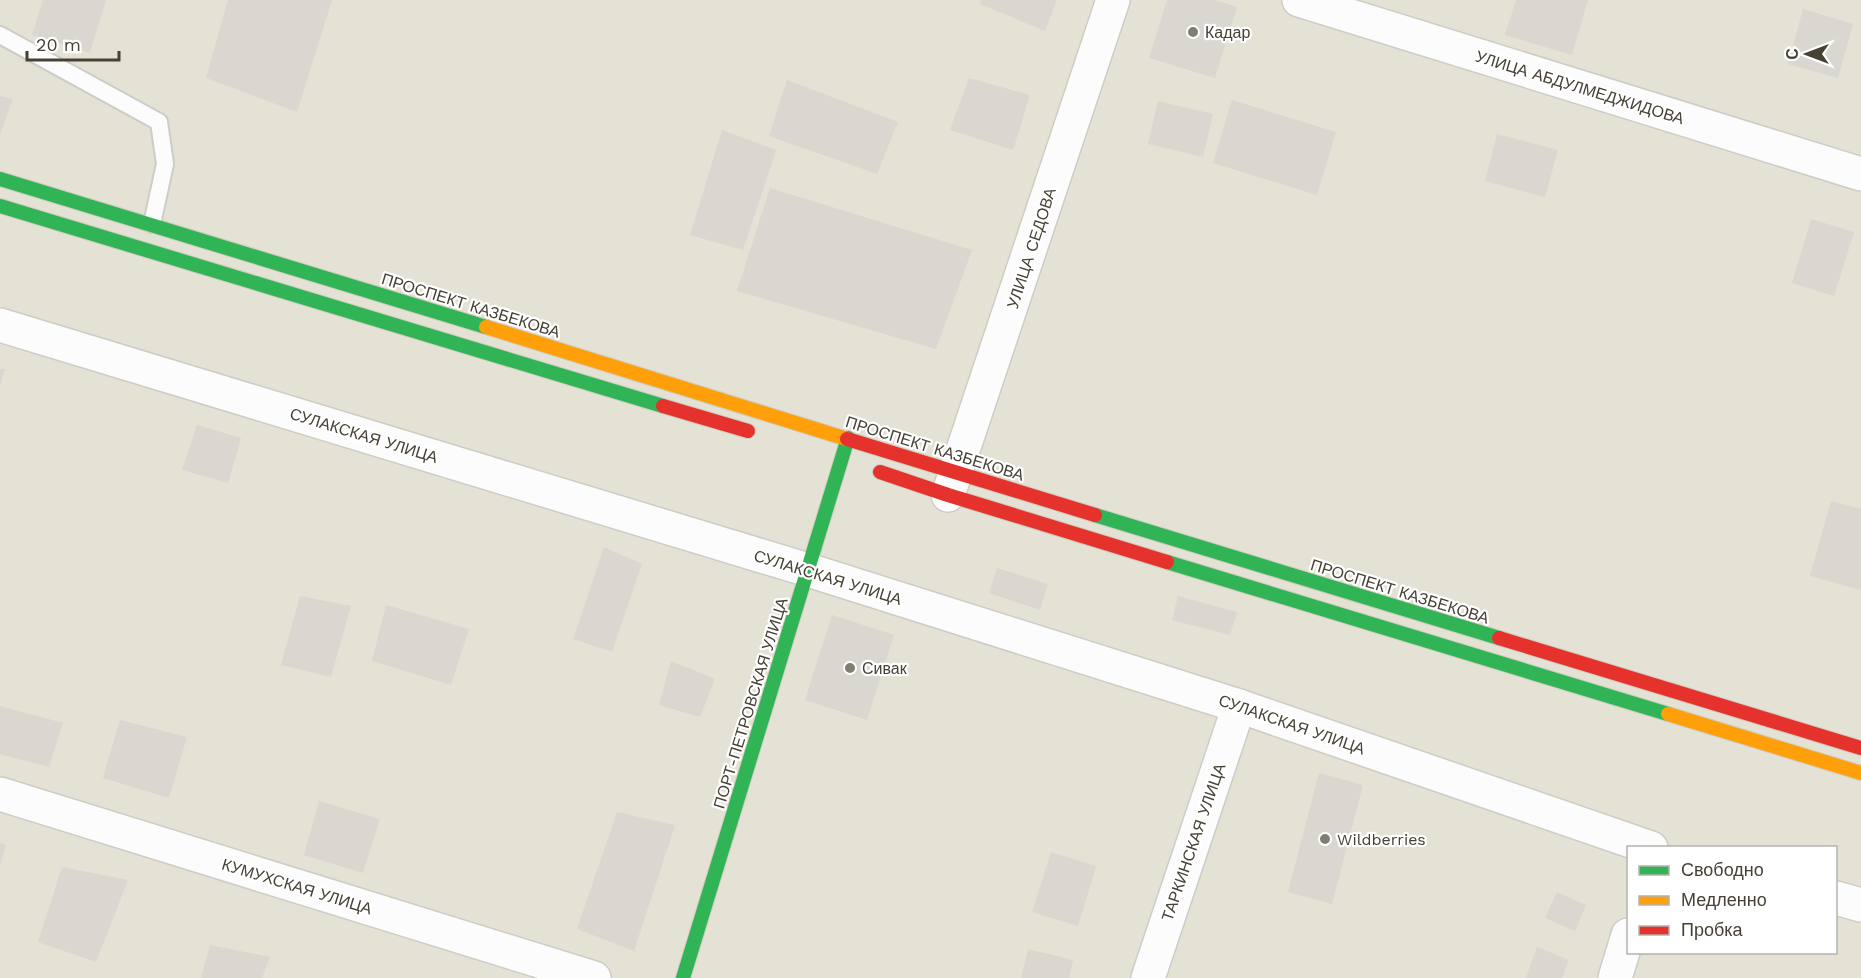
<svg xmlns="http://www.w3.org/2000/svg" width="1861" height="978" font-family="'Work Sans',sans-serif">
	<rect width="100%" height="100%" fill="#f0eee8"/>
	<path fill="#e4e1d5" fill-rule="evenodd" d="M0,0H1861V978H0ZM1628,848H1836V952H1628Z"/>
	<g fill="#d9d7d0">
		<path d="M43,0H106L90,53L32,35Z"/>
		<path d="M228,0H332L297,112L206,78Z"/>
		<path d="M981,0H1057L1045,31L980,4Z"/>
		<path d="M1167,0H1215L1237,7L1215,78L1149,58Z"/>
		<path d="M1516,0H1588L1572,55L1505,35Z"/>
		<path d="M1803,9L1853,24L1838,78L1788,64Z"/>
		<path d="M969,78L1030,95L1013,150L950,130Z"/>
		<path d="M787,80L898,122L877,174L769,136Z"/>
		<path d="M0,96L13,99L0,134Z"/>
		<path d="M1232,100L1336,132L1317,195L1213,163Z"/>
		<path d="M1158,101L1213,114L1203,157L1148,144Z"/>
		<path d="M722,130L776,150L743,250L690,235Z"/>
		<path d="M1497,134L1558,150L1545,197L1485,181Z"/>
		<path d="M770,188L972,250L936,349L737,291Z"/>
		<path d="M1811,219L1854,232L1834,296L1792,283Z"/>
		<path d="M0,369H5L1,384H0Z"/>
		<path d="M197,425L241,438L228,483L182,470Z"/>
		<path d="M1831,501L1861,509V590L1810,576Z"/>
		<path d="M604,547L642,564L612,652L573,639Z"/>
		<path d="M997,568L1048,584L1040,610L989,593Z"/>
		<path d="M300,596L351,606L331,677L281,665Z"/>
		<path d="M1178,596L1237,612L1230,635L1172,620Z"/>
		<path d="M386,605L469,629L451,685L372,661Z"/>
		<path d="M832,615L894,635L867,720L805,700Z"/>
		<path d="M671,661L715,679L700,717L659,705Z"/>
		<path d="M0,706L63,723L49,767L0,754Z"/>
		<path d="M120,720L187,737L169,798L103,778Z"/>
		<path d="M1319,773L1363,785L1332,904L1288,892Z"/>
		<path d="M319,801L380,819L363,873L304,855Z"/>
		<path d="M617,812L675,825L634,951L577,929Z"/>
		<path d="M0,843L6,845L1,863H0Z"/>
		<path d="M1051,852L1096,866L1078,926L1032,912Z"/>
		<path d="M62,867L128,880L96,962L38,942Z"/>
		<path d="M1557,892L1586,905L1575,931L1545,918Z"/>
		<path d="M210,945L270,957L262,978H201Z"/>
		<path d="M1537,947L1569,960L1562,978H1526Z"/>
		<path d="M1028,949L1073,960L1069,978H1021Z"/>
	</g>
	<g fill="none" stroke-linecap="round" stroke-linejoin="round">
		<g stroke="#ceccc6" stroke-width="20">
			<path id="lane" d="M0,35L159,122L165,164L152,224"/>
		</g>
		<g stroke="#ceccc6" stroke-width="36">
			<g id="street">
				<path d="M1299,0L1861,174"/>
				<path d="M0,325L808,570L1239,706L1651,848"/>
				<path d="M948,495L1113,0"/>
				<path d="M0,794L594,978"/>
				<path d="M1836,898L1861,905"/>
				<path d="M1148,978L1239,706"/>
				<path d="M1615,978L1628,935"/>
			</g>
		</g>
		<g stroke="#d0ccbf" stroke-width="16">
			<g id="fast">
				<path d="M0,179L486,327"/>
				<path d="M0,206L663,406"/>
				<path d="M1095,515L1499,638"/>
				<path d="M1167,562L1668,714"/>
				<path d="M683,978L848,438"/>
			</g>
		</g>
		<g stroke="#d0ccbf" stroke-width="16">
			<g id="slow">
				<path d="M486,327L847,439"/>
				<path d="M1668,714L1861,773"/>
			</g>
		</g>
		<g stroke="#d0ccbf" stroke-width="16">
			<g id="jam">
				<path d="M663,406L748,431"/>
				<path d="M847,439L1095,515"/>
				<path d="M880,472L948,495L1167,562"/>
				<path d="M1499,638L1861,748"/>
			</g>
		</g>
		<use href="#lane" stroke="#fdfcfc" stroke-width="16"/>
		<use href="#street" stroke="#fdfcfc" stroke-width="33"/>
		<use href="#fast" stroke="#30b455" stroke-width="14"/>
		<use href="#slow" stroke="#ff9f0a" stroke-width="14"/>
		<use href="#jam" stroke="#e5322d" stroke-width="14"/>
	</g>
	<g fill="#827e73" stroke="#fff" stroke-width="2">
		<circle cx="1193" cy="32" r="6"/>
		<circle cx="850" cy="668" r="6"/>
		<circle cx="1325" cy="839" r="6"/>
	</g>
	<g text-anchor="middle" stroke-width="4.5" stroke-linejoin="round" paint-order="stroke">
		<g font-size="16" fill="#464134" stroke="#fff" text-anchor="start">
			<text x="1205" y="38">Кадар</text>
			<text x="862" y="674">Сивак</text>
			<text x="1337" y="845">Wildberries</text>
		</g>
		<g font-size="16" fill="#464134" stroke="#fff">
			<text transform="translate(1580 87) rotate(17)" y="6">УЛИЦА АБДУЛМЕДЖИДОВА</text>
			<text transform="translate(1031 248) rotate(-72)" y="6">УЛИЦА СЕДОВА</text>
			<text transform="translate(471 305) rotate(17)" y="6">ПРОСПЕКТ КАЗБЕКОВА</text>
			<text transform="translate(364 435) rotate(17)" y="6">СУЛАКСКАЯ УЛИЦА</text>
			<text transform="translate(935 448) rotate(17)" y="6">ПРОСПЕКТ КАЗБЕКОВА</text>
			<text transform="translate(828 577) rotate(17)" y="6">СУЛАКСКАЯ УЛИЦА</text>
			<text transform="translate(1400 591) rotate(17)" y="6">ПРОСПЕКТ КАЗБЕКОВА</text>
			<text transform="translate(750 703) rotate(-73)" y="6">ПОРТ-ПЕТРОВСКАЯ УЛИЦА</text>
			<text transform="translate(1292 724) rotate(19)" y="6">СУЛАКСКАЯ УЛИЦА</text>
			<text transform="translate(1193 842) rotate(-71)" y="6">ТАРКИНСКАЯ УЛИЦА</text>
			<text transform="translate(297 886) rotate(17)" y="6">КУМУХСКАЯ УЛИЦА</text>
		</g>
	</g>
	<rect x="1627" y="846" width="210" height="108" fill="#ffffff" stroke="#b5b3ae" stroke-width="1.5"/>
	<rect x="1639" y="866" width="30" height="9" fill="#30b455" stroke="#b5b3ae" stroke-width="1.5"/>
	<text x="1681" y="876" font-size="18" fill="#464134">Свободно</text>
	<rect x="1639" y="896" width="30" height="9" fill="#ff9f0a" stroke="#b5b3ae" stroke-width="1.5"/>
	<text x="1681" y="906" font-size="18" fill="#464134">Медленно</text>
	<rect x="1639" y="926" width="30" height="9" fill="#e5322d" stroke="#b5b3ae" stroke-width="1.5"/>
	<text x="1681" y="936" font-size="18" fill="#464134">Пробка</text>
	<g transform="translate(1807 54) rotate(270)" stroke="#ffffff" stroke-width="4.5" paint-order="stroke">
	<path d="M0-4.5L10 22L0 15L-10 22Z" fill="#464134"/>
	<text y="-9" font-size="16" font-weight="bold" text-anchor="middle" fill="#464134">С</text>
	</g>
	<path d="M27 51v9h92v-9" fill="none" stroke="#464134" stroke-width="3"/>
	<text x="36" y="51" font-size="18" fill="#464134" stroke="#ffffff" stroke-width="4.5" paint-order="stroke">20 m</text>
</svg>
